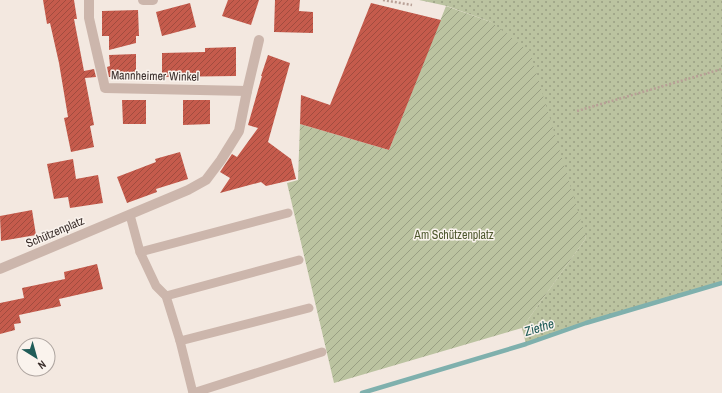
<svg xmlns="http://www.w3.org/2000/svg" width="722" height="393" font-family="'Archivo Narrow',sans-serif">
	<defs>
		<pattern id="grass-dots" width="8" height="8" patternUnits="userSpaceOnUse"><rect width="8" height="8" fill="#bbc3a0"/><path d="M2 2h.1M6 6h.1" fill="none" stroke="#999f83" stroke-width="1.8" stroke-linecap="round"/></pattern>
		<pattern id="garden-furrows" width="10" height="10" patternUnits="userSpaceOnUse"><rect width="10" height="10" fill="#bbc3a0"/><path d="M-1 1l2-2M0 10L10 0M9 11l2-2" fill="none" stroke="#999f83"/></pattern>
		<pattern id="building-hatch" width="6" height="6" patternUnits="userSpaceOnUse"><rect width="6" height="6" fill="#c55b4c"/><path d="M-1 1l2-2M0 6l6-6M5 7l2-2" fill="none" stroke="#a14c3f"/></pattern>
	</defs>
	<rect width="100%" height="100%" fill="#f3e8e0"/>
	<path fill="url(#grass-dots)" d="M419,0H722V283L586,323L526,344L522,328L586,238L491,22L447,6Z"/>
	<path fill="url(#garden-furrows)" d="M446,6L491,22L530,52L586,238L522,328L334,383L287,183L298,180L300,124L389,150Z"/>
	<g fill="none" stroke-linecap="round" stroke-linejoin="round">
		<path stroke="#7fb0ad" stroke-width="4.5" d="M362,393L526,344L586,323L722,283"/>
	</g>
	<g fill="url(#building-hatch)">
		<path d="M43,0H74L77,19H74L84,71L94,69L96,77L85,78L94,125L90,126L94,147L71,152L64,118L68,117L59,63L50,23L47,24Z"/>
		<path d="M228,0H259L251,25L222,16Z"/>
		<path d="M275,0H300L299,11L313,12V33L274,32Z"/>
		<path d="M190,3L196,27L162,36L156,12Z"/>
		<path d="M371,3L441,20L389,150L300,124L301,95L330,105Z"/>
		<path d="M138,10L139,36H136V43L109,50V36H102V11Z"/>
		<path d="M236,47V76L162,77V53L205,52V48Z"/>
		<path d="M136,54V77H109L107,67L110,66L109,55Z"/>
		<path d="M268,55L290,63L268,142L291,159L296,179L266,186L261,182L220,193L230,178L220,172L232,154L237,157L258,128L248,125L262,76H261Z"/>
		<path d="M122,100H146V124H123Z"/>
		<path d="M183,100H210V124L183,125Z"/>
		<path d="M180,152L188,179L156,189L157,192L127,203L117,177L156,162L155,159Z"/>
		<path d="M73,159L76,179L98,175L103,203L70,208L68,197L54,199L47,164Z"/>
		<path d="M32,210L36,235L1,241L0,216Z"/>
		<path d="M97,264L103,289L59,299L61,306L19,315L21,323L14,324L15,330L0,334V303L24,298L22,288L65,279L64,272Z"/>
	</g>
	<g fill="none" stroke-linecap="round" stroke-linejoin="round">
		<g stroke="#b8a096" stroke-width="2.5" stroke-dasharray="2 2" stroke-linecap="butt">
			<path d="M383,0L412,5"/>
			<path d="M577,111L722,69"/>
		</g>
		<g stroke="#ccb6ac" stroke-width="9">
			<path d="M130,215L140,252L156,286L166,296L180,341L193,393"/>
			<path d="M140,252L288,213"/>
			<path d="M166,296L299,260"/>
			<path d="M180,341L309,308"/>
			<path d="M193,393L322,352"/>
		</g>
		<g stroke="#ccb6ac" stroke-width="10">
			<path d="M89,0V18L105,88L247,91L259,40"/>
			<path d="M143,0H153"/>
			<path d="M0,269L169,198L188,190L206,180L221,160L239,131L247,91"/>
		</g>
	</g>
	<g text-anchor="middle" stroke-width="3" stroke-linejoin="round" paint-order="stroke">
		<g font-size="12" fill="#3a2e2b" stroke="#faf3ed">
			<text transform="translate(155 76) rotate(1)" y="4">Mannheimer Winkel</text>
			<text transform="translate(55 232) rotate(-23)" y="4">Schützenplatz</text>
		</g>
		<g font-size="12" fill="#4e582e" stroke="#faf3ed">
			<text x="454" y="239">Am Schützenplatz</text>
		</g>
		<g font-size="13" font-style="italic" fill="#205c58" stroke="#faf3ed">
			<text transform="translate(539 327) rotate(-17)" y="5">Ziethe</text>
		</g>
	</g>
	<g transform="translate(36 357) rotate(143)"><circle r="19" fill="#faf3ed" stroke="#ada49f"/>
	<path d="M0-3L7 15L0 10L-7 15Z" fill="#205c58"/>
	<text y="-6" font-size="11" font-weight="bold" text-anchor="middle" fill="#3a2e2b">N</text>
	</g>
</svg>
